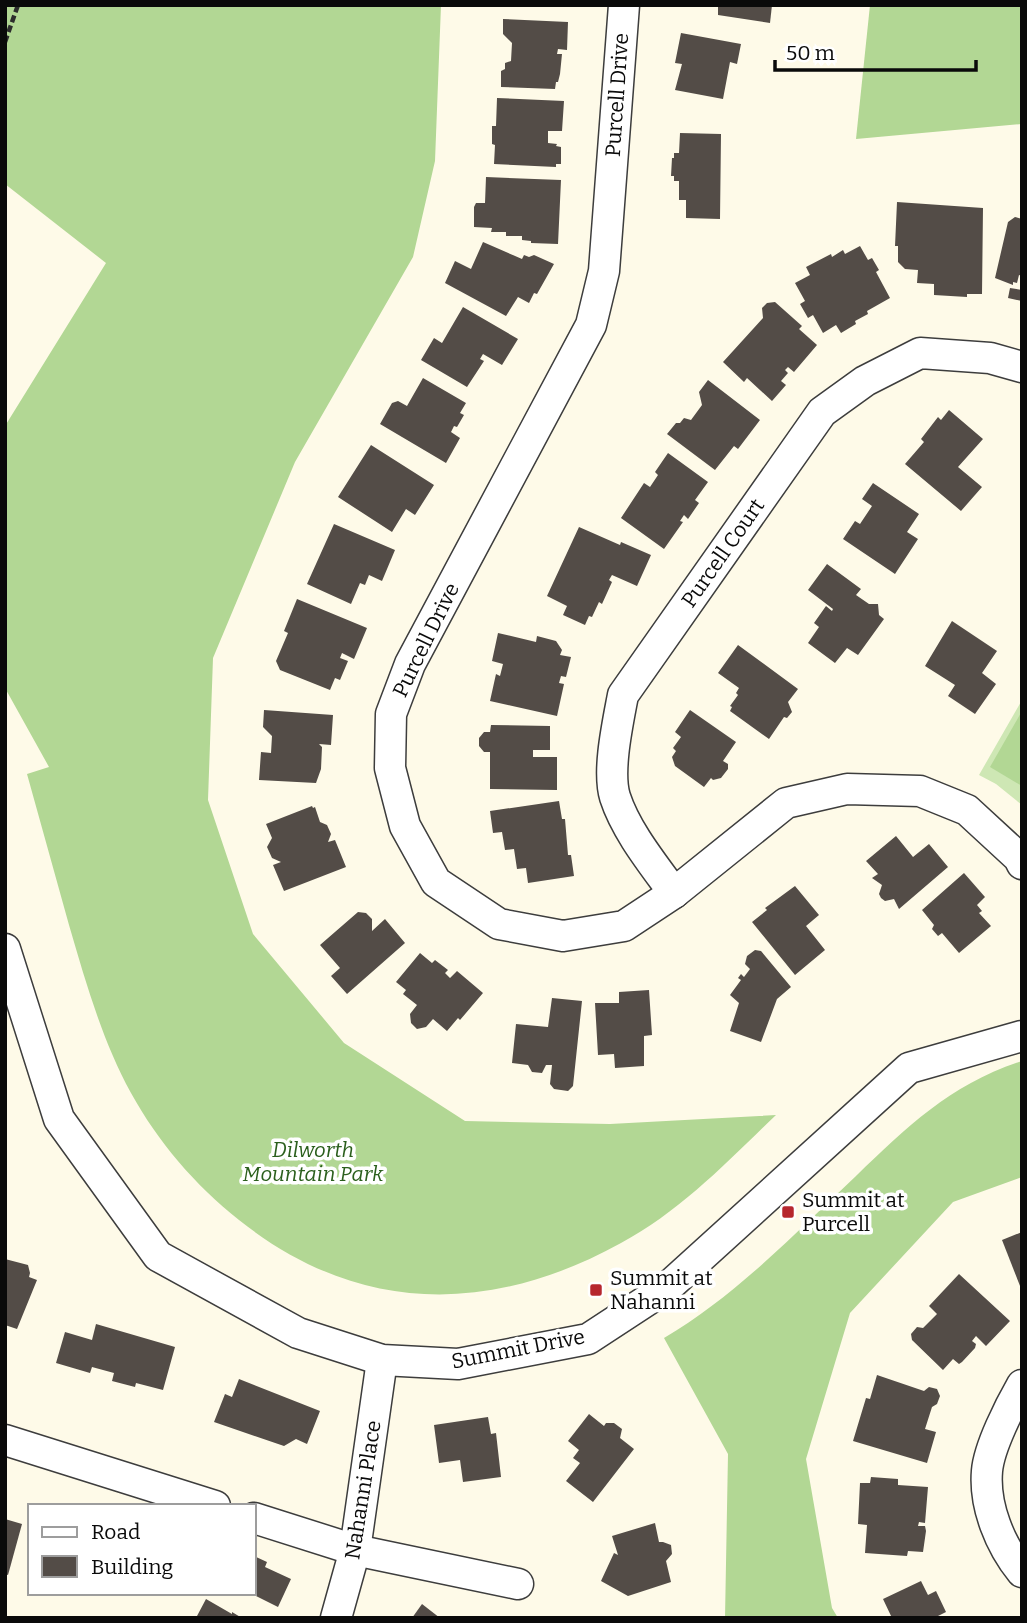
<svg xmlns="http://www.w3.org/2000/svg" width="1027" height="1623" font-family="Bitter,serif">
	<rect width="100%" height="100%" fill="#fefae8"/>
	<path fill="#cee7b4" d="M1022,700V805L996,784L979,775Z"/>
	<g fill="#b2d794">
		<path d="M5,5H441L435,161L413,257L295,462L213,658L208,800L253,934L344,1043L465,1121L610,1124L776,1115C727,1162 681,1211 621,1243C491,1315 358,1315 239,1220C195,1185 158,1142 131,1093C102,1040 86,983 69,925C55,875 41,824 27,774L49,767L5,688V426L106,263L5,184Z"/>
		<path d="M870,5H1022V124L856,139Z"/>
		<path d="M1022,711V786L990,767Z"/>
		<path d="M1022,1061V1177L953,1202L850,1313L806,1459L832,1608L838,1618H725L728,1454L664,1338C737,1295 795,1233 856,1176C908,1126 951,1084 1022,1061Z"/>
	</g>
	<g fill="#534c47">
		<path d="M718,5H772L770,23L718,15Z"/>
		<path d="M503,19L568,22L567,50L558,49L557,54H562L560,74L558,82H556L555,89L501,87V71L505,69V63L511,61L512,43L503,34Z"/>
		<path d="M681,33L741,44L737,64L730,62L723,99L675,90L682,64L675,63Z"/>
		<path d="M497,98L564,101L562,131H548V143L557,144L556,146L561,147V164H556V167L494,164L495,145L492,144V126H496Z"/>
		<path d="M680,133L721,134L720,219L686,218V200H679V181H674V176H671L672,158H674V153H679Z"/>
		<path d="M486,177L561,180L558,244L531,243V241L522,240V236H506V232H491L492,228L474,227V207L476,203H485Z"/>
		<path d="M897,202L983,208L982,294H967V297L934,295V284L917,283L918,270L905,269L898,262V246H895Z"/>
		<path d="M1015,217L1022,219V276L1019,275L1017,283L1013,282V285L995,278L1008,222Z"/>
		<path d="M483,242L522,259L524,255L529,257L534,255L554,264L537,294L534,293L529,303L518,297L506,316L445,283L455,261L471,269Z"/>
		<path d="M860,246L868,260L872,258L879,270L876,272L890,298L867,311L868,314L855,321L856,324L841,333L836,325L823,333L813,315L808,318L800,304L805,301L795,283L810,275L806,267L831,254L832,257L843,250L845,254Z"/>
		<path d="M1010,288L1022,290V301L1008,298Z"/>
		<path d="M775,302L802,326L799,329L817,345L794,372L788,367L785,370L788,373L781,381L786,385L772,401L747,378L744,382L723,362L763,318L762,308L767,303Z"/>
		<path d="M463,307L518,339L502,365L483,354L480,359L484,361L467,387L421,360L434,338L442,343Z"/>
		<path d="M423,378L466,403L460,413L464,415L457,427L454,426L451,432L460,438L446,463L380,424L392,403L398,401L407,406Z"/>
		<path d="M708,380L760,420L738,449L734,446L715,470L667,434L676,423H680L684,418L691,420L702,405L699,392Z"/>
		<path d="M949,410L983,439L958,467L982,487L961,511L905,464L924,442L921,439L938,417L941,420Z"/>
		<path d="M371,445L434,485L415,515L406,509L392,532L338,497Z"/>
		<path d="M668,453L708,482L695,500L699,503L688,519L684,515L680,521L683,522L664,549L621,518L644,483L650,487L658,475L655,472Z"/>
		<path d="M873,483L919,514L907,532L918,539L895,574L843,539L855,521L860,524L872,506L862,499Z"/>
		<path d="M334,524L395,550L382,581L369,575L365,585L360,583L351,604L307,584Z"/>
		<path d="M579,527L620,545L621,542L651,555L637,586L612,575L609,580L612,582L602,604L599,602L592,617L589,616L585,625L563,615L567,606L547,596Z"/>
		<path d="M827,564L861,589L856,595L869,604H878L879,615L884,619L858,655L847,648L835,663L808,643L819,627L814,623L826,606L832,611L833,609L808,590Z"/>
		<path d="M297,599L367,628L354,659L342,653L340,658L348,661L340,680L335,678L330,690L280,670L276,661L288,633L284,631Z"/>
		<path d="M952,621L997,651L982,673L996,684L975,714L948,696L955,685L925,666Z"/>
		<path d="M498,633L536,642L537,636L556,641L562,650L560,655L571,657L566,677L561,676L559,683L564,684L557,716L490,701L496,674L500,676L503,664L492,661Z"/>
		<path d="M738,645L798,689L788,702L792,712L787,718L784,717L769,739L730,711L732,707L730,706L738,695L736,693L739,688L718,673Z"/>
		<path d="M264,710L333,715L331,745L319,744L322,747L321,769L316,783L259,780L261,752L271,753L272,736L263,727Z"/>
		<path d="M690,710L736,742L723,761L728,764V769L721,778L713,780L711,778L704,787L675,766L672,757L676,751L673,748L681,737L675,732Z"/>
		<path d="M491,725L550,726V750H533V757H557V790L490,789V752H484L479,746V738L484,732H490Z"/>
		<path d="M559,801L562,819H565L568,855H571L574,876L528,883L526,868L517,869L514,849L505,850L502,832L493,833L490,811Z"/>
		<path d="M312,806L313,808L315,807L320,822L327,825L331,834L328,842L335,840L346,867L284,891L273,865L281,862L272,858L267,847L272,838L266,824Z"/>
		<path d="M896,836L913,857L929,844L948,867L899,909L894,899L885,901L881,898L879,894L882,885L872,878L878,874L866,861Z"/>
		<path d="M964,873L985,897L977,905L982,911L979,913L991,926L959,953L942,933L938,936L932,929L934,925L922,910Z"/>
		<path d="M795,886L819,915L806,926L825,950L795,975L752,922L767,910L765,908Z"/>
		<path d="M358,912L366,913L372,919V931L385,919L405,943L347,994L331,976L340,968L320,945Z"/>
		<path d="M755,950L761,951L791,987L777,999L761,1042L730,1031L739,1003L730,995L741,980L738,978L741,974L744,977L750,969L745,964L747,956Z"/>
		<path d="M420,953L432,963L435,960L448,970L445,973L450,978L457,971L483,993L460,1020L458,1018L447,1031L433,1019L426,1027L417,1029L411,1023L410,1014L417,1005L403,994L406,990L396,982Z"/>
		<path d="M649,990L652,1035L644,1036V1066L615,1068L614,1054L598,1055L595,1003H619V992Z"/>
		<path d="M552,998L582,1001L573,1086L568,1091L554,1089L550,1084L552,1065H546L542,1073L532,1072L528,1065L512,1063L516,1024L548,1027Z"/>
		<path d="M1022,1232V1291L1002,1240Z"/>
		<path d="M5,1259L28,1265L30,1273L29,1277L37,1280L17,1329L5,1325Z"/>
		<path d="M959,1274L1010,1321L986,1346L976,1336L972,1341L976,1344L975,1348L962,1362L959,1364L953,1359L943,1370L912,1340L911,1334L917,1327L923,1328L937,1314L929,1306Z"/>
		<path d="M96,1324L175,1347L163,1390L136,1383L135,1387L112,1381L114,1373L92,1367L90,1373L56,1363L65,1332L92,1340Z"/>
		<path d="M877,1375L924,1391L929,1387L937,1389L940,1396L937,1404L932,1407L925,1429L936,1432L927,1463L853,1441L866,1398L870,1399Z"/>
		<path d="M239,1379L320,1411L307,1444L296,1439L284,1446L214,1422L225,1394L232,1397Z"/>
		<path d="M589,1414L604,1426L606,1423H614L622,1429L620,1438L634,1449L593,1502L566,1481L580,1463L573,1458L579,1450L568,1441Z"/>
		<path d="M488,1417L491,1434L496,1433L501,1477L463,1482L460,1460L439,1463L434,1425Z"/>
		<path d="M871,1477L898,1479V1485L928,1487L925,1523L919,1522L918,1526H925L926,1531L923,1552L908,1551L907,1556L865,1553L867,1525L858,1524L860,1483H870Z"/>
		<path d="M5,1519L22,1524L8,1575L5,1574Z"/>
		<path d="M655,1523L659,1542H663L671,1545L672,1554L666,1561L671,1582L628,1596L601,1581L614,1553L618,1555L612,1536Z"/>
		<path d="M254,1556L267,1562L265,1567L291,1579L278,1607L254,1595Z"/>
		<path d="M921,1581L928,1595L936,1591L946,1612L938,1616L939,1618H892L883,1599Z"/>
		<path d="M206,1599L232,1614V1612L242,1618L197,1616Z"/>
		<path d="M422,1604L440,1618H412Z"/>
	</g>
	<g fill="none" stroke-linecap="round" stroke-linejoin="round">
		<g stroke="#3d3d3d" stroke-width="33">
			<g id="minor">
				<path d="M624,5L604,271L591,325L410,664L391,714L390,768L405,826L436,882L499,924L563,936L624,926L674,893L786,803L847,789L920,791L967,810L1019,858L1022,864"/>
				<path d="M674,893C653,864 626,831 615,797C607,771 618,722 623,695L822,412L865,381L920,353L990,358L1022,367"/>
				<path d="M5,949L59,1119L158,1256L298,1333L382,1360L458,1364L588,1339L669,1286L909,1068L1022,1036"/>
				<path d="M1022,1385C1010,1406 989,1447 987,1471C984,1506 1000,1545 1022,1572"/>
				<path d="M5,1440L215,1506"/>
				<path d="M254,1518L355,1550L518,1584"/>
				<path d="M336,1618L355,1550L382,1360"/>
			</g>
		</g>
		<path stroke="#2c2c2c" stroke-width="4.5" stroke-dasharray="7 3.5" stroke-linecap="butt" d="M5,42L18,5"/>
		<use href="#minor" stroke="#fff" stroke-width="30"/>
	</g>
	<g fill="#b6272e" stroke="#fff" stroke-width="2.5">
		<rect x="781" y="1205" width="14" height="14" rx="3.5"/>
		<rect x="589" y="1283" width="14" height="14" rx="3.5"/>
	</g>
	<g text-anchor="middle" stroke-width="7" stroke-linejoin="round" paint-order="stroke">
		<g font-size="21" fill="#0a0a0a" stroke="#fff">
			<text transform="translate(617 95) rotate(-86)" y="7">Purcell Drive</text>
			<text transform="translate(723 553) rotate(-55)" y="7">Purcell Court</text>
			<text transform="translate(426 640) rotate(-64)" y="7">Purcell Drive</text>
			<text transform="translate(518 1349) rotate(-11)" y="7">Summit Drive</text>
			<text transform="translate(363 1490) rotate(-81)" y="7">Nahanni Place</text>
		</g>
		<g font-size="21" font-style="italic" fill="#2b5f1d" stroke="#fff">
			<text x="313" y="1157">Dilworth<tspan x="313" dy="24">Mountain Park</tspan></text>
		</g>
		<g font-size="21" fill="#0a0a0a" stroke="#fff" text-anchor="start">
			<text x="802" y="1207">Summit at<tspan x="802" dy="24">Purcell</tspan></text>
			<text x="610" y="1285">Summit at<tspan x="610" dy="24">Nahanni</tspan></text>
		</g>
	</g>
	<rect width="1027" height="1623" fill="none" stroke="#0a0a0a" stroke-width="14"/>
	<rect x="28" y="1504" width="228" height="91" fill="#ffffff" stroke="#9d9d9d" stroke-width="2"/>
	<rect x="42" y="1527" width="35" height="10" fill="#ffffff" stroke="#9d9d9d" stroke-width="2"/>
	<text x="91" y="1539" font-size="21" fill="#0a0a0a">Road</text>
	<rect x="42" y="1556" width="35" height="21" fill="#534c47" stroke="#9d9d9d" stroke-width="2"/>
	<text x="91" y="1574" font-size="21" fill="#0a0a0a">Building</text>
	<path d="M775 60v10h201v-10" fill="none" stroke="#0a0a0a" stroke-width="3.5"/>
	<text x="786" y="60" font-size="21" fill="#0a0a0a" stroke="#ffffff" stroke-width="5" paint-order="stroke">50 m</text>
</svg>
